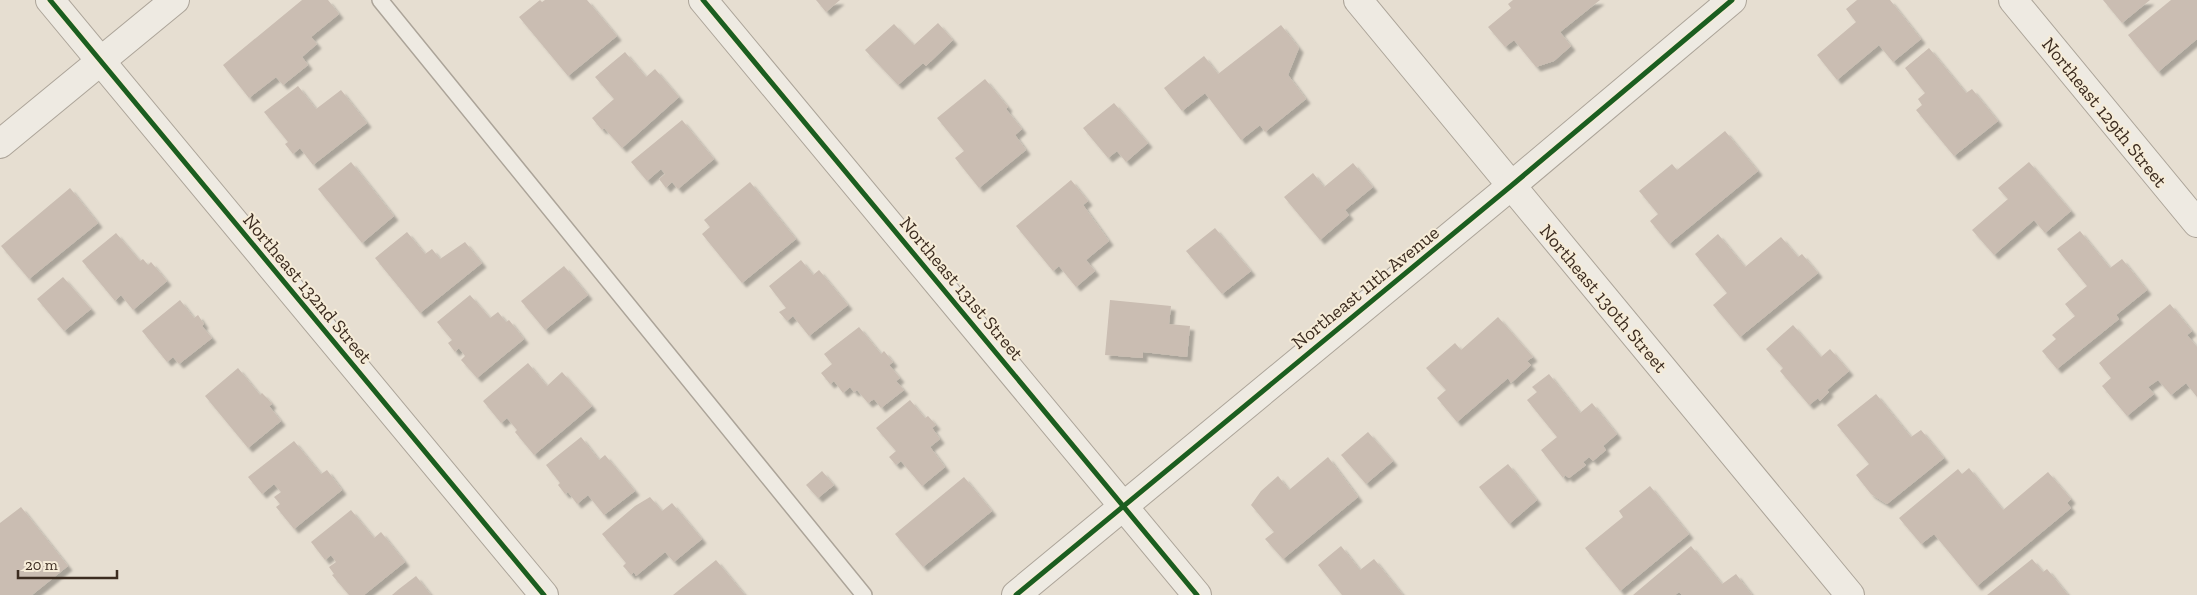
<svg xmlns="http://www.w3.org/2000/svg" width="2197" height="595" font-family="'Zilla Slab',serif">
	<defs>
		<filter id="shadow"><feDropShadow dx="4.5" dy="4.5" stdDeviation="1" flood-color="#0004"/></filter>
	</defs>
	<rect width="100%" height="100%" fill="#e6ded1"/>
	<g fill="#cabdb2" filter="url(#shadow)">
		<path d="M302,0H328L339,14L311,37L317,44L302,57L308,65L283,85L276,77L249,98L223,65Z"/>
		<path d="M540,0L542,2L545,0H587L617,36L568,76L519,17Z"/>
		<path d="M816,0H840L826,12Z"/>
		<path d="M1513,0H1600L1560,32L1571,46L1554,61L1536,67L1514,40L1505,47L1488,27L1511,8L1508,4Z"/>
		<path d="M1857,0H1890L1921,39L1893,62L1879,45L1837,80L1817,55L1856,22L1846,9Z"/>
		<path d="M2103,0H2150L2122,23Z"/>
		<path d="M2171,0H2197V39L2158,72L2128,35Z"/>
		<path d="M938,23L953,40L926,66L923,63L898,85L865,50L894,24L914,45Z"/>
		<path d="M1281,25L1299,48L1288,75L1306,99L1265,132L1260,125L1241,140L1205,93L1182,111L1164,88L1204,56L1218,74Z"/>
		<path d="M1929,48L1966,93L1972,89L1998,121L1954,156L1916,110L1922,105L1918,99L1925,93L1905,68Z"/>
		<path d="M625,52L646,77L655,69L679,97L622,148L604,128L602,130L592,118L614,99L595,77Z"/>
		<path d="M985,79L1008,107L1006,109L1022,129L1015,135L1026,150L979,188L955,158L964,151L937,118Z"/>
		<path d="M298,86L316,109L341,90L367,123L313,165L300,148L293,154L285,144L288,142L264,112Z"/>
		<path d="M1114,103L1148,143L1126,162L1117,151L1108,158L1083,128Z"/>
		<path d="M682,120L714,159L678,189L672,182L666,188L659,179L665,174L661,169L647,181L631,162Z"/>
		<path d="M1725,131L1758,171L1669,244L1650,221L1658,214L1639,191L1672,164L1677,170Z"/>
		<path d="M351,162L394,216L362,243L318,189Z"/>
		<path d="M2029,162L2071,211L2045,233L2034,220L1994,255L1972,230L2008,199L1998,188Z"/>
		<path d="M1353,163L1373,187L1345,210L1349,215L1320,240L1284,197L1313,173L1324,187Z"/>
		<path d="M1071,180L1088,201L1083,205L1109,241L1086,260L1095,271L1076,287L1059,266L1053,271L1016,226Z"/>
		<path d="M750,182L796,239L742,283L702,234L710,227L704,220Z"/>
		<path d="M70,188L98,223L29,279L1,246Z"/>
		<path d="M1215,228L1251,271L1222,294L1186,251Z"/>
		<path d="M2080,231L2110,268L2122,259L2147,290L2116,315L2119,319L2057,369L2042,351L2056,339L2052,335L2075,316L2065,304L2087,286L2057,249Z"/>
		<path d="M407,232L425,254L432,249L440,259L465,242L482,263L420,313L375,258Z"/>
		<path d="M116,233L140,261L143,259L148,265L151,262L167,281L133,310L121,295L115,301L82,261Z"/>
		<path d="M1718,234L1745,267L1781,237L1798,257L1802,254L1818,273L1740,337L1713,305L1727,293L1695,254Z"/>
		<path d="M801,260L813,275L819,270L848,305L809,336L793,316L787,321L779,312L786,308L769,286Z"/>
		<path d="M564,266L588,295L545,330L521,301Z"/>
		<path d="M63,277L91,309L64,331L37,299Z"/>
		<path d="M470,295L490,318L498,312L506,322L509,320L524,339L477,378L461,360L465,356L459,348L455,352L448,343L452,340L437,322Z"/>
		<path d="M180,300L194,318L198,315L204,324L202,326L212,338L179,364L173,357L167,362L142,331Z"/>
		<path d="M1110,300L1171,306L1169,324L1190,326L1187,357L1143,352V358L1105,355Z"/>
		<path d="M2170,304L2192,331L2187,335L2197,347V397L2186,383L2171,395L2158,380L2148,387L2154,394L2127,416L2102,386L2111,378L2099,363Z"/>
		<path d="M1498,317L1533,357L1527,361L1531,365L1511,383L1508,378L1457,422L1437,398L1446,390L1426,368L1455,343L1461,350Z"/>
		<path d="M1793,325L1821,357L1830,349L1849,371L1827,390L1829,392L1820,401L1818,398L1809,405L1780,371L1783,368L1766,349Z"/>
		<path d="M859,327L881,354L884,351L893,362L889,365L900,378L896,381L904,390L881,408L874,399L868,403L857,390L854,392L850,387L843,393L834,381L830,384L821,373L832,364L824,354Z"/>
		<path d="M528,363L547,386L562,372L592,406L534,455L515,432L517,430L507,418L501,423L483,401Z"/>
		<path d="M238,368L260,395L262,393L267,398L272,404L269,406L281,421L248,448L205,396Z"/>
		<path d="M1549,374L1580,413L1592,403L1617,434L1603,446L1606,450L1593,461L1589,457L1583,462L1586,465L1569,478L1565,475L1563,478L1541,450L1557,437L1527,400L1537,392L1532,387Z"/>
		<path d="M1876,394L1911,437L1921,430L1944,458L1887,504L1871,494L1856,475L1869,464L1837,425Z"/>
		<path d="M910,400L925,418L928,416L936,425L932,428L940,439L930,447L945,467L922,486L901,461L896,465L889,457L896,451L876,428Z"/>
		<path d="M1368,432L1393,461L1366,484L1341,455Z"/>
		<path d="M581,437L599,460L605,455L635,491L604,515L588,495L577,504L568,492L565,494L558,485L560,483L546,465Z"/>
		<path d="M294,441L321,474L327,470L342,490L294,529L276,507L280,504L274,497L281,492L274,484L262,494L248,477Z"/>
		<path d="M1328,457L1358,497L1283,559L1265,539L1274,532L1251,505L1261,491L1278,476L1289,490Z"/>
		<path d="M1508,464L1537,500L1509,524L1479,487Z"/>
		<path d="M1969,468L2003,510L2048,472L2071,499L2067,503L2071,508L1977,586L1934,534L1921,544L1899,518L1958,469L1962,474Z"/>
		<path d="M822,471L834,485L818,498L806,485Z"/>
		<path d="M964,477L992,511L923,567L895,534Z"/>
		<path d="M1650,486L1689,534L1620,591L1585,548L1623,517L1619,511Z"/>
		<path d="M650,497L662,511L672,503L702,539L674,562L665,552L636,576L634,572L631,575L623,566L626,563L602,534L635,506Z"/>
		<path d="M21,507L68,566L32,595H0V523Z"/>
		<path d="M351,510L374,538L381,532L405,562L364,595H349L332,575L334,574L329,567L336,562L331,555L325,560L311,542Z"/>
		<path d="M1341,546L1360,570L1374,559L1403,595H1342L1318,565Z"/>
		<path d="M1691,546L1722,584L1736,574L1752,595H1682L1679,592L1675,595H1633Z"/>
		<path d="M2032,559L2043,572L2047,569L2068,595H1987Z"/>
		<path d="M716,560L745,595H673L700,573Z"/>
		<path d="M416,576L431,595H392L399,589Z"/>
	</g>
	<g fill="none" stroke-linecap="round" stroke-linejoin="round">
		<g stroke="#aca499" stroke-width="18">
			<path id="service" d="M380,0L864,595"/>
		</g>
		<g stroke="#aca499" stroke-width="30">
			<g id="minor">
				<path d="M50,0L544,595"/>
				<path d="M703,0L1197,595"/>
				<path d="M1358,0L1850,595"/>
				<path d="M2013,0L2197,223"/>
				<path d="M1016,595L1511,186L1732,0"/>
			</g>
		</g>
		<g stroke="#aca499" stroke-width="30">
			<path id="tertiary" d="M0,144L175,0"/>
		</g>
		<use href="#service" stroke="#eeeae2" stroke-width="15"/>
		<use href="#minor" stroke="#eeeae2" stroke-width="28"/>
		<use href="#tertiary" stroke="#eeeae2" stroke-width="28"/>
		<g stroke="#f6ecd8" stroke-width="8">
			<g id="cycleway">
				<path d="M50,0L544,595"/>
				<path d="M703,0L1197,595"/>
				<path d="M1016,595L1511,186L1732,0"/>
			</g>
		</g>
		<use href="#cycleway" stroke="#1b5e20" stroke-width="5"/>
	</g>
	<g text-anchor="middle" stroke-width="4" stroke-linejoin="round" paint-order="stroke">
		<g font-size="19" fill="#3c2c20" stroke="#f6ecd8">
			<text transform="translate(2105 112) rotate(51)" y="7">Northeast 129th Street</text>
			<text transform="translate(1365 287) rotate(-39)" y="7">Northeast 11th Avenue</text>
			<text transform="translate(308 288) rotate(50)" y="7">Northeast 132nd Street</text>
			<text transform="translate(962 288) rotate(50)" y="7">Northeast 131st Street</text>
			<text transform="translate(1604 298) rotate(50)" y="7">Northeast 130th Street</text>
		</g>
	</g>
	<path d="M18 570v8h99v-8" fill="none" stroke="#3c2c20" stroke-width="2.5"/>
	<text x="25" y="570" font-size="15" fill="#3c2c20" stroke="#f6ecd8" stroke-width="4" paint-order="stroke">20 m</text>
</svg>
